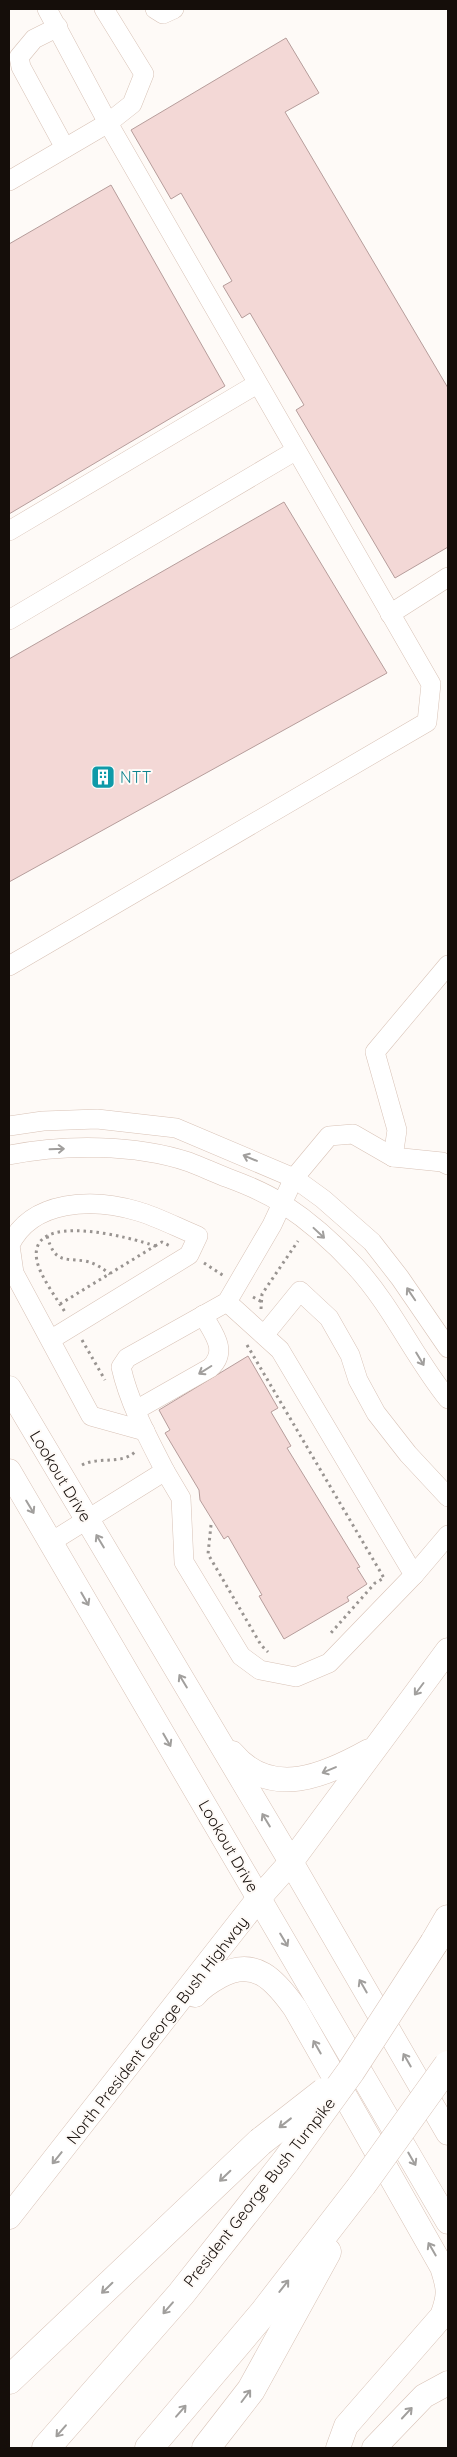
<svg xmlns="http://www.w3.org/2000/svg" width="457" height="2457" font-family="Quicksand,sans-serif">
	<rect width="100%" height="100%" fill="#fefaf7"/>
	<g fill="#f3d8d6" stroke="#b69d9b">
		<path d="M286,38L319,93L285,112L448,388V547L395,578L296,410L304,405L250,313L242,318L223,286L232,281L181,193L171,199L131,130Z"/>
		<path d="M111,185L225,386L9,514V244Z"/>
		<path d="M284,502L387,673L9,882V659Z"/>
		<path d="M248,1356L278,1408L271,1412L291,1446L287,1448L360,1567L357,1568L367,1584L347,1597L349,1601L284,1639L259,1596L262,1595L228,1536L224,1539L200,1500L199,1490L165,1433L170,1430L159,1410Z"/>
	</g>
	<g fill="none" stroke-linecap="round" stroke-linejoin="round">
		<g stroke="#d8c2b6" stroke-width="20">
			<g id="minor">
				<path d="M155,9L163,14L174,9"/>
				<path d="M58,27L34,39L19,57L21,67L65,148"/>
				<path d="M9,181L108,123L132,104L144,74L104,9"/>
				<path d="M9,531L257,384"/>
				<path d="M390,614L448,577"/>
				<path d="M9,620L295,451"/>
				<path d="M9,966L427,722L431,684L108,123L47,9"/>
				<path d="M9,1126L43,1121L97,1119L176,1128L294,1178L323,1199L372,1242L400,1278L448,1348"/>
				<path d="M9,1155C64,1144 135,1144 189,1162C202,1167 215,1173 228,1178C247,1185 266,1193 283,1204C309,1221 334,1243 355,1266C392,1306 414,1357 448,1399"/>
				<path d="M393,1157L397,1130L375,1052L448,965"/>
				<path d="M265,1334L300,1291L329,1318L350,1355L358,1380L376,1413L408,1454L448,1497"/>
				<path d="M50,1340L189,1255L198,1236C178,1228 158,1217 137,1211C94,1198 32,1199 10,1245L14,1273L91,1416L145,1431"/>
				<path d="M136,1410L210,1368C229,1351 213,1333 203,1315"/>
				<path d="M165,1471L181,1498L184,1562L241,1656L260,1670L296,1677L329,1663L414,1575L280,1350L227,1302"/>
				<path d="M51,1542L165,1471C148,1438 129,1403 121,1367L127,1358L227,1302L272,1225L294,1178L329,1136L353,1134L393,1157L442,1162L448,1165"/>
				<path d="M414,1575L448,1535"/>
			</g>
		</g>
		<g stroke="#d8c2b6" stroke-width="25">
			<g id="major">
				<path d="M9,1388L291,1862L448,2133"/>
				<path d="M9,1471L448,2222"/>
				<path d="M232,1753C271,1800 326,1775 369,1751"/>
				<path d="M195,1995C201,1987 211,1981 220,1976C255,1957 275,1980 295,2008L442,2267C449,2288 450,2295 442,2316L346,2426L338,2448"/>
				<path d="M9,2217L259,1898L291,1862L448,1650"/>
				<path d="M374,2448L424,2396L448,2383"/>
			</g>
		</g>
		<g stroke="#d8c2b6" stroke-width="29">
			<g id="highway">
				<path d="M434,1943L448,1919"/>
				<path d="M9,2380L260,2142"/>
				<path d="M46,2448L181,2294L286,2161"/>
				<path d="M149,2448L264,2312L362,2185"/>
				<path d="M206,2448L251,2390L327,2252"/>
			</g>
		</g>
		<g stroke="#999491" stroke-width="3" stroke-dasharray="2.5 4" stroke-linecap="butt">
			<path d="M47,1236C55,1263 63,1258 85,1261C95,1263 102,1268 110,1274"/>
			<path d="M155,1246L162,1242L170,1246"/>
			<path d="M204,1263L224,1276"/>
			<path d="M253,1297L262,1302"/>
			<path d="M60,1304L155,1246C133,1238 26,1209 37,1261C40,1276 57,1299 65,1312"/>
			<path d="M261,1309L262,1294L298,1241"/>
			<path d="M82,1340L105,1380"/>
			<path d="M247,1345L384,1578L375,1583L330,1634"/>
			<path d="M82,1465C100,1456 121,1465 135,1452"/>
			<path d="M211,1525L208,1554L261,1645L268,1652"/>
		</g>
		<use href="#minor" stroke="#fff" stroke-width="19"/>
		<use href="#major" stroke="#fff" stroke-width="24"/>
		<use href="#highway" stroke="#fff" stroke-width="28"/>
		<g stroke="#d8c2b6" stroke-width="29" stroke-linecap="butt">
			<g id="highway-bridge">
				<path d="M260,2142L324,2092"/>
				<path d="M286,2161L351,2071L434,1943"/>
				<path d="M362,2185L448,2065"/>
			</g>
		</g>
		<use href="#highway-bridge" stroke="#fff" stroke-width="28"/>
	</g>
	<defs><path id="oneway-shaft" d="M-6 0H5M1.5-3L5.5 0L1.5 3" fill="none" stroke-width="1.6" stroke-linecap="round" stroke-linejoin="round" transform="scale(1.25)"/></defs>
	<g stroke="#a19f9d">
		<use href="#oneway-shaft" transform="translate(57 1149) rotate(-2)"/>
		<use href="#oneway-shaft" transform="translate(250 1158) rotate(-157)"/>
		<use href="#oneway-shaft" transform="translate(319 1233) rotate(43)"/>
		<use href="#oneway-shaft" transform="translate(411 1294) rotate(-124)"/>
		<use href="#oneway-shaft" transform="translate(420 1359) rotate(59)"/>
		<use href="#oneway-shaft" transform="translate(205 1370) rotate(148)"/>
		<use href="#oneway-shaft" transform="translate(30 1507) rotate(59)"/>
		<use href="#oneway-shaft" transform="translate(100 1541) rotate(-121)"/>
		<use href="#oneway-shaft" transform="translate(85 1599) rotate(60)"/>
		<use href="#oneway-shaft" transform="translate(183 1681) rotate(-121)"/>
		<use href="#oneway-shaft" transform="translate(419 1689) rotate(127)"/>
		<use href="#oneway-shaft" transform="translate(167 1740) rotate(60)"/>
		<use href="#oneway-shaft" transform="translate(329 1770) rotate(157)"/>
		<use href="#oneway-shaft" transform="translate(266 1820) rotate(-121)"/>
		<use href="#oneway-shaft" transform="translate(284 1940) rotate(59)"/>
		<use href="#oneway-shaft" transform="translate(363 1986) rotate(-120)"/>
		<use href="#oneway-shaft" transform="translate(317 2047) rotate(-120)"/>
		<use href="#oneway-shaft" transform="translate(407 2060) rotate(-120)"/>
		<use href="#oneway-shaft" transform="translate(285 2123) rotate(142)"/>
		<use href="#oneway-shaft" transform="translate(57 2158) rotate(129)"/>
		<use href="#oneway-shaft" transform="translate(412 2159) rotate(60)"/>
		<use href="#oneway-shaft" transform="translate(225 2176) rotate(136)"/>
		<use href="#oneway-shaft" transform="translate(432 2249) rotate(-120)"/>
		<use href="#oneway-shaft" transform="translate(284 2286) rotate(-52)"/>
		<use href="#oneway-shaft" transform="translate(107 2288) rotate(136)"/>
		<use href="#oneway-shaft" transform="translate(168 2308) rotate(131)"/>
		<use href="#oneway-shaft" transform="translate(246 2396) rotate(-53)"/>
		<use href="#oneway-shaft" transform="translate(181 2411) rotate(-49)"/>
		<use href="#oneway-shaft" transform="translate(407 2413) rotate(-47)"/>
		<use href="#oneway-shaft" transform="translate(61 2431) rotate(131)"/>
	</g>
	<defs>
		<g id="building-square" transform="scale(1.25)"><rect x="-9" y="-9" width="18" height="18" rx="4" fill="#0f9aa8" stroke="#fefaf7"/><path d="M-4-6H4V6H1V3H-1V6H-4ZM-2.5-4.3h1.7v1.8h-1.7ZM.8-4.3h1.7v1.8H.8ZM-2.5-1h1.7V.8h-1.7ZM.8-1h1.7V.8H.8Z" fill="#fff"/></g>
	</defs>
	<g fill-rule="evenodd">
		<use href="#building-square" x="103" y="777"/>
	</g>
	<g text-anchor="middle" stroke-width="4" stroke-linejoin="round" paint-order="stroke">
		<g font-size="16" fill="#0d838f" stroke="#fefaf7" text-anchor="start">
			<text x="120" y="783">NTT</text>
		</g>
		<g font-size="16" fill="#150e0a" stroke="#fefaf7">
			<text transform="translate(61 1476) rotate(59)" y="6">Lookout Drive</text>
			<text transform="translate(229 1846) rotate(60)" y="6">Lookout Drive</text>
			<text transform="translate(157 2030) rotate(-52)" y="6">North President George Bush Highway</text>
			<text transform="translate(259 2192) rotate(-52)" y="6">President George Bush Turnpike</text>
		</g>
	</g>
	<rect width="457" height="2457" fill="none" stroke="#150e0a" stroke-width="20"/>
</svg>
